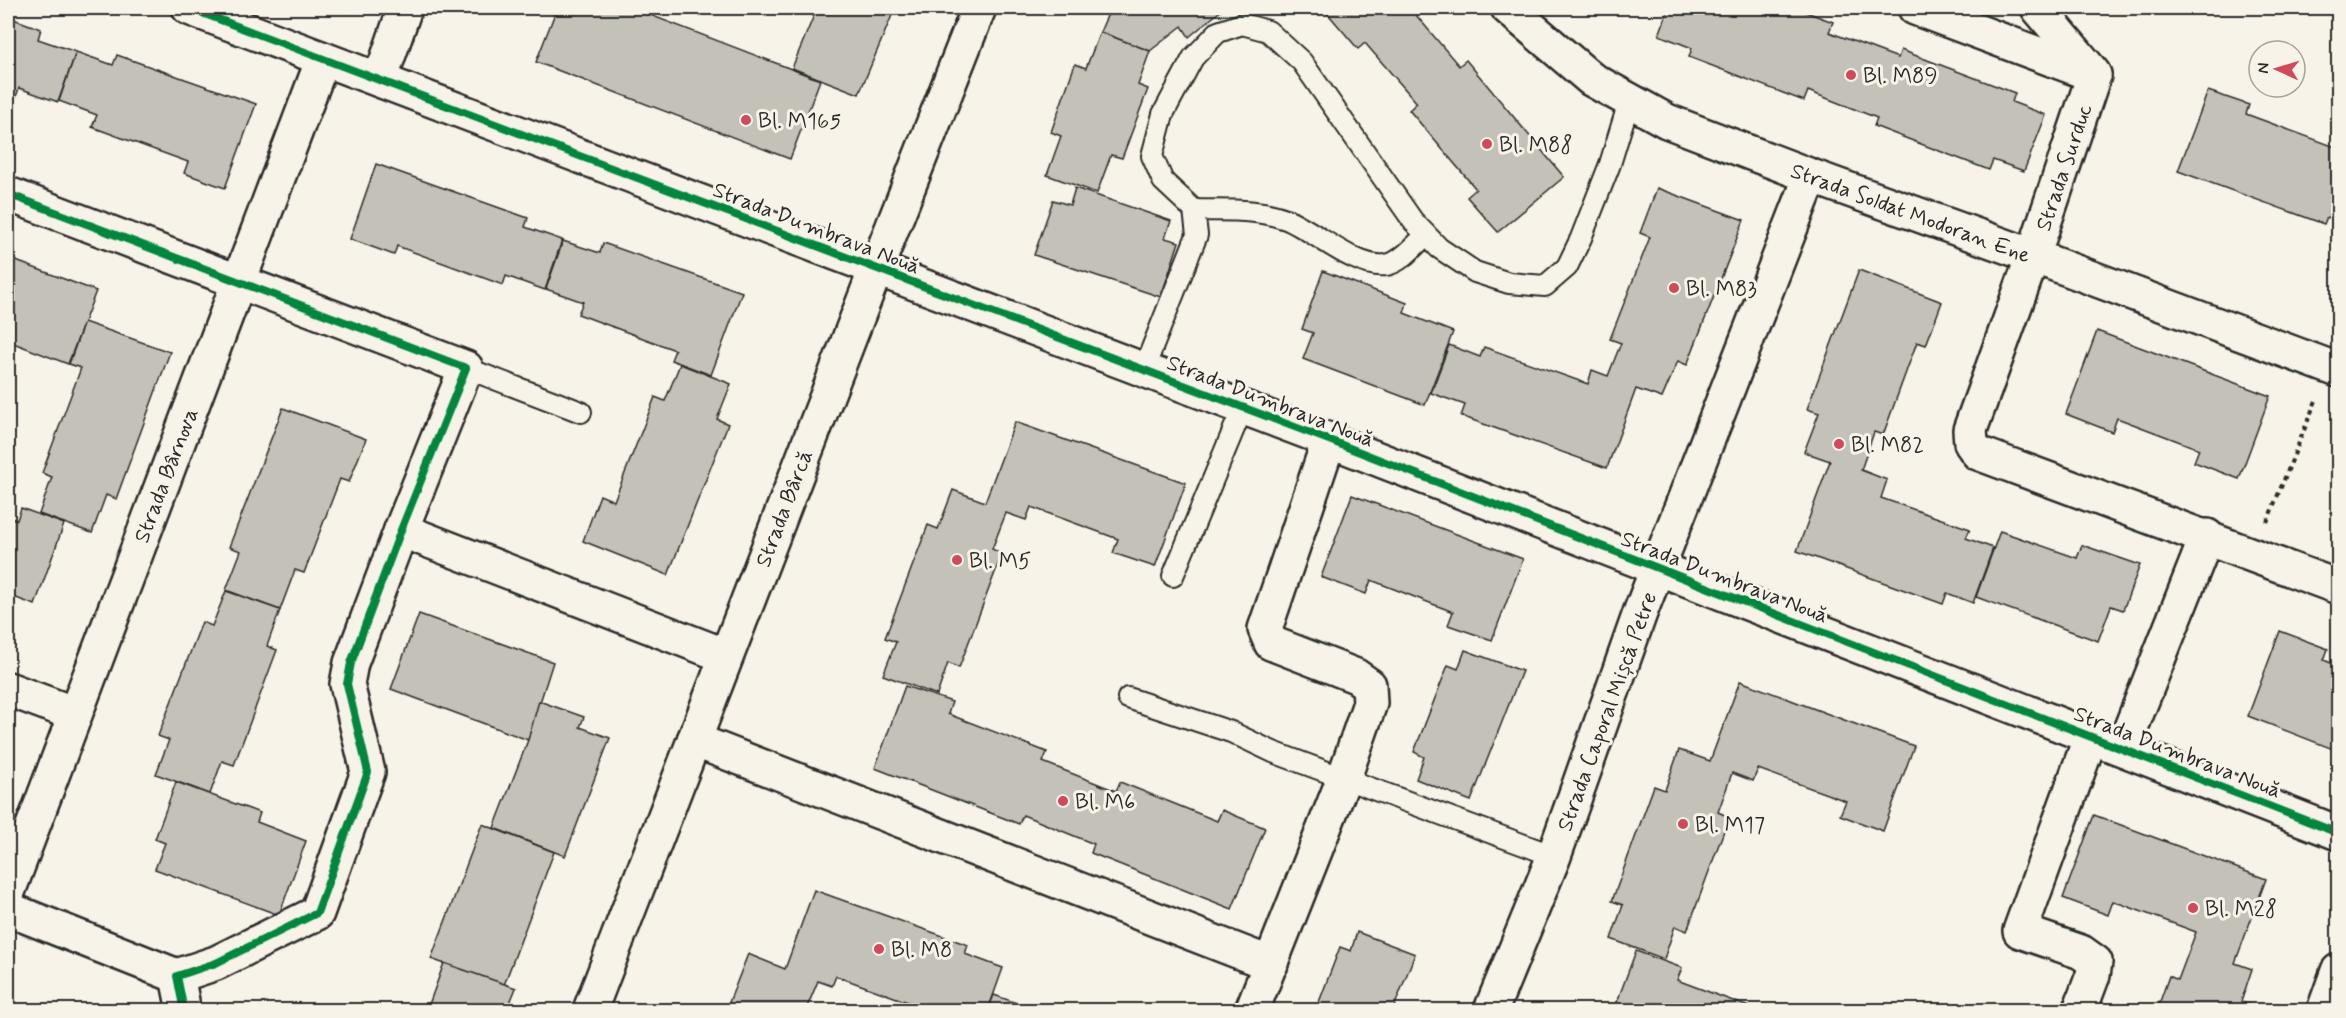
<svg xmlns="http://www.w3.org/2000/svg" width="2346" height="1018" font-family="Mynerve,sans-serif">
	<rect width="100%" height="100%" fill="#f7f3e8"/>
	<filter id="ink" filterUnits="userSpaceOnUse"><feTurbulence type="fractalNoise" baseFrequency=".0167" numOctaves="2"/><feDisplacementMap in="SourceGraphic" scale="12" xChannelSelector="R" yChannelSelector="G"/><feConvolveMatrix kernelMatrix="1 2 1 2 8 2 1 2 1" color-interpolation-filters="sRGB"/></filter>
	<g filter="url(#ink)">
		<g fill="#c4c1b9" stroke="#2b2b2b" stroke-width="1.5">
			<path d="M338,8H355L353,13Z"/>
			<path d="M557,8H632L820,80L790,159L536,62Z"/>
			<path d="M817,8H895L859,94L792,68Z"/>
			<path d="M1117,8H1224L1189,37L1182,26L1150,51L1100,32L1107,16Z"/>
			<path d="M1323,8H1410L1459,66L1466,60L1564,177L1498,232L1467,197L1476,189L1409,110L1417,103L1365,43L1358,49Z"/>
			<path d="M1669,8H1795L1833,22L1829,32L1898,58L1901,50L2015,93L2012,102L2046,115L2024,171L1993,160L1989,170L1874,126L1877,118L1808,91L1804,101L1689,57L1692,48L1659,35Z"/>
			<path d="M8,17L41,29L38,39L76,52L58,102L19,88L16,97L8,94Z"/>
			<path d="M1100,32L1150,51L1138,85L1148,89L1122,158L1111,155L1097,193L1047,175L1061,136L1051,132L1075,64L1086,68Z"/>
			<path d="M76,52L113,65L117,55L256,104L225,188L184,173L188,162L92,127L97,115L59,101Z"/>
			<path d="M2208,91L2249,105L2246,114L2338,148V221L2327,217L2324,224L2178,171Z"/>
			<path d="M376,164L528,218L525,227L562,240L545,290L506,276L503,285L397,246L394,255L350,239Z"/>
			<path d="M1075,188L1171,221L1165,238L1179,242L1161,297L1034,255L1053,200L1070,205Z"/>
			<path d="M1657,188L1744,220L1687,365L1678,361L1662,398L1636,389L1607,468L1461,416L1465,405L1431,393L1449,345L1480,357L1484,347L1588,384L1592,370L1608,376L1621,343L1610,339L1650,237L1640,233Z"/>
			<path d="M563,241L600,253L603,243L742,292L711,375L671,360L675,350L578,314L583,302L546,289Z"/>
			<path d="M8,258L96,291L68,364L8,341Z"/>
			<path d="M1859,270L1942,302L1926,345L1917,342L1883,435L1874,432L1861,470L1887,480L1881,498L1970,529L1966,538L1993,548L1973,603L1947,593L1943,604L1797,551L1830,461L1804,452L1819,413L1807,409Z"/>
			<path d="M1323,271L1407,303L1404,313L1453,332L1425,405L1303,359L1313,333L1302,329Z"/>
			<path d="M84,322L170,352L116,499L106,495L92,533L39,514L52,477L42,473L81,368L69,364Z"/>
			<path d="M2097,331L2270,396L2239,479L2194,462L2199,449L2117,418L2112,432L2066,414Z"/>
			<path d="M680,364L731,384L717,419L728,424L668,575L583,541L600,495L614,501L655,397L665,401Z"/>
			<path d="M283,408L366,439L349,482L340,479L304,573L295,570L280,610L226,590L241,551L229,547Z"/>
			<path d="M1015,422L1186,483L1155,567L1113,553L1118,539L1031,507L1026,520L1006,513L992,549L1002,554L959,668L948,663L937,695L883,675L896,642L885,638L928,525L938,529L953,490L985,502Z"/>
			<path d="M1352,495L1523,559L1492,640L1448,625L1453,612L1371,580L1366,594L1321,577Z"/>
			<path d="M21,508L64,524L35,605L8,595V517L17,520Z"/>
			<path d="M2000,531L2077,558L2082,545L2140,565L2123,610L2111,606L2098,641L1976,597Z"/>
			<path d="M226,591L280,610L267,646L277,650L234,765L222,761L210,794L156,774L169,740L158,736L202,622L212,626Z"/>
			<path d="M419,614L553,662L528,740L391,689Z"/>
			<path d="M2280,631L2328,649L2324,660L2338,666V751L2248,716Z"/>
			<path d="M1465,650L1522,671L1471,801L1416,779L1424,757L1414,752L1448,665L1458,669Z"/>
			<path d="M1740,681L1914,746L1883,831L1840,815L1846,801L1758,769L1753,781L1732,773L1718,812L1729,817L1687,931L1675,926L1664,959L1611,939L1623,905L1612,901L1654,786L1665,790L1679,750L1710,761Z"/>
			<path d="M905,686L952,702L948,714L1047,752L1043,762L1116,791L1120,782L1217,821L1222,810L1265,828L1232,909L1091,853L1094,844L1023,815L1019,824L875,768Z"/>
			<path d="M539,701L584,717L580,727L610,738L565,856L494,828L528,740Z"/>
			<path d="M176,782L260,813L257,822L306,841L279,915L155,869L165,843L155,839Z"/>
			<path d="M2094,815L2266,879L2235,963L2252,969L2241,1002L2250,1005L2248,1010H2157L2169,976L2178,980L2196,932L2113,901L2108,915L2063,898Z"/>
			<path d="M482,824L554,852L504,985L431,959Z"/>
			<path d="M814,890L968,945L965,954L1003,968L988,1010H958L946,1006L944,1010H930L836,976L832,986L818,981L806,1010H726L748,954L785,969Z"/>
			<path d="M1357,932L1415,954L1393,1010H1316L1340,947L1351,951Z"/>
			<path d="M1636,951L1682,968L1677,980L1757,1010H1614Z"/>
			<path d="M444,963L516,988L507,1010H427Z"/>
			<path d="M994,995L1036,1010H988Z"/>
		</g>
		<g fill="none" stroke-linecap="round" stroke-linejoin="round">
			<g stroke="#2b2b2b" stroke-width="24">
				<g id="service">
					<path d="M1194,210C1224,211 1257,208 1286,219C1314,230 1355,269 1386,265C1401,263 1416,244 1426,235"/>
					<path d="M466,368L581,412"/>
					<path d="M1143,371L1197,235L1194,210L1163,181L1152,156L1163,114L1193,58L1218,32L1242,24L1268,31L1302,62L1413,221L1439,248L1475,272L1509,283L1545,286L1567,267L1581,238L1610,164L1629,102"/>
					<path d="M1173,576L1243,407"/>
					<path d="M1128,698L1231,732L1273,752L1554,856"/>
				</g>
			</g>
			<g stroke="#2b2b2b" stroke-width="38">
				<g id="minor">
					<path d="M1508,8L1591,79L1667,121L1811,176L2033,256L2338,370"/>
					<path d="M1915,8L2094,75"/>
					<path d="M2038,8L2093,73"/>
					<path d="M2094,75L2033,256L1970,430L1971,443L1978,453L2338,587"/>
					<path d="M380,80L405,8"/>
					<path d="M8,194L466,368L401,530L351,663L347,684L368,772L317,913L216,963L177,976L182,1001V1010"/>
					<path d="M401,530L726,656"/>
					<path d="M8,689L75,714"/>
					<path d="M694,740L1271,964"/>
					<path d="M2123,748L2207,536"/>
					<path d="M8,892L323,59"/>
					<path d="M8,909L177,976"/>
					<path d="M1252,1010L1344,778L1370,703L1369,685L1356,676L1271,643L1265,629L1329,440"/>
					<path d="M1491,1010L1554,856L1640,613L1811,176"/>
					<path d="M2080,1010L2093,975L2095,962L2081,952L2020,931L2091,736"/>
					<path d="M2324,1010L2338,971"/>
				</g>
			</g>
			<g stroke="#2b2b2b" stroke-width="38">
				<g id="tertiary">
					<path d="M189,8L1329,440L2338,833"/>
					<path d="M590,1010L876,269L979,8"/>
				</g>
			</g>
			<path stroke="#2b2b2b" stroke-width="4" stroke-dasharray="4.5 4.5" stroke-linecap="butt" d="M2267,522L2317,398"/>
			<use href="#service" stroke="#f7f3e8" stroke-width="20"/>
			<use href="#minor" stroke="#f7f3e8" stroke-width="33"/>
			<use href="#tertiary" stroke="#f7f3e8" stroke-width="33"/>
			<g stroke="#f7f3e8" stroke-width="11">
				<g id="cycleway">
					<path d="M189,8L1329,440L2338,833"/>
					<path d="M8,194L466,368L401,530L351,663L347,684L368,772L317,913L216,963L177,976L182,1001V1010"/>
				</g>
			</g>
			<use href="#cycleway" stroke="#00873e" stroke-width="8"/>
		</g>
	</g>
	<g fill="#d1495b" stroke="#f7f3e8" stroke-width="2">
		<circle cx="1851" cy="75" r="6"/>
		<circle cx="746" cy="120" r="6"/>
		<circle cx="1487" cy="144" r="6"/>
		<circle cx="1674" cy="288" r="6"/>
		<circle cx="1839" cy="444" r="6"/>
		<circle cx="957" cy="560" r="6"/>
		<circle cx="1063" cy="801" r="6"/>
		<circle cx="1683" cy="824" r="6"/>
		<circle cx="2193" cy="908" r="6"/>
		<circle cx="879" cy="949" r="6"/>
	</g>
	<g text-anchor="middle" stroke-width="6" stroke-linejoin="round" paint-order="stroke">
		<g font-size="22" fill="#2b2b2b" stroke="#f7f3e8" text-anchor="start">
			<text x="1863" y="83">Bl. M89</text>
			<text x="758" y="128">Bl. M165</text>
			<text x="1499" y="152">Bl. M88</text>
			<text x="1686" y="296">Bl. M83</text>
			<text x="1851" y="452">Bl. M82</text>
			<text x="969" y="568">Bl. M5</text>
			<text x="1075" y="809">Bl. M6</text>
			<text x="1695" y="832">Bl. M17</text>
			<text x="2205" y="916">Bl. M28</text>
			<text x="891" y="957">Bl. M8</text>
		</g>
		<g font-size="22" fill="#2b2b2b" stroke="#f7f3e8">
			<text transform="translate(2063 167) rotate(-71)" y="8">Strada Surduc</text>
			<text transform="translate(1911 212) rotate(20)" y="8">Strada Soldat Modoran Ene</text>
			<text transform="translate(817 227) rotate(21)" y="8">Strada Dumbrava Nouă</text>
			<text transform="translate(1271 400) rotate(21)" y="8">Strada Dumbrava Nouă</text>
			<text transform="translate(165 475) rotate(-69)" y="8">Strada Bârnova</text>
			<text transform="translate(783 508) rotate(-69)" y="8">Strada Bârcă</text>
			<text transform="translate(1725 576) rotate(21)" y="8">Strada Dumbrava Nouă</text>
			<text transform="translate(1606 711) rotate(-70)" y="8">Strada Caporal Mișcă Petre</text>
			<text transform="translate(2178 751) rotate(21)" y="8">Strada Dumbrava Nouă</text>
		</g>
	</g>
	<rect width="2346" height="1018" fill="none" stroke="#f7f3e8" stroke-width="30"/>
	<rect x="15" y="15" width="2316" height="988" fill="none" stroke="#2b2b2b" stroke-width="2" filter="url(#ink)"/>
	<g transform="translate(2277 69) rotate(274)"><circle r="28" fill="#f7f3e8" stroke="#a5a39c" stroke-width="1.5"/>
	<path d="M0-4.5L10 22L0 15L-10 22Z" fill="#d1495b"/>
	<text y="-9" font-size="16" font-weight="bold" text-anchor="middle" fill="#2b2b2b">N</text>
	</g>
</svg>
